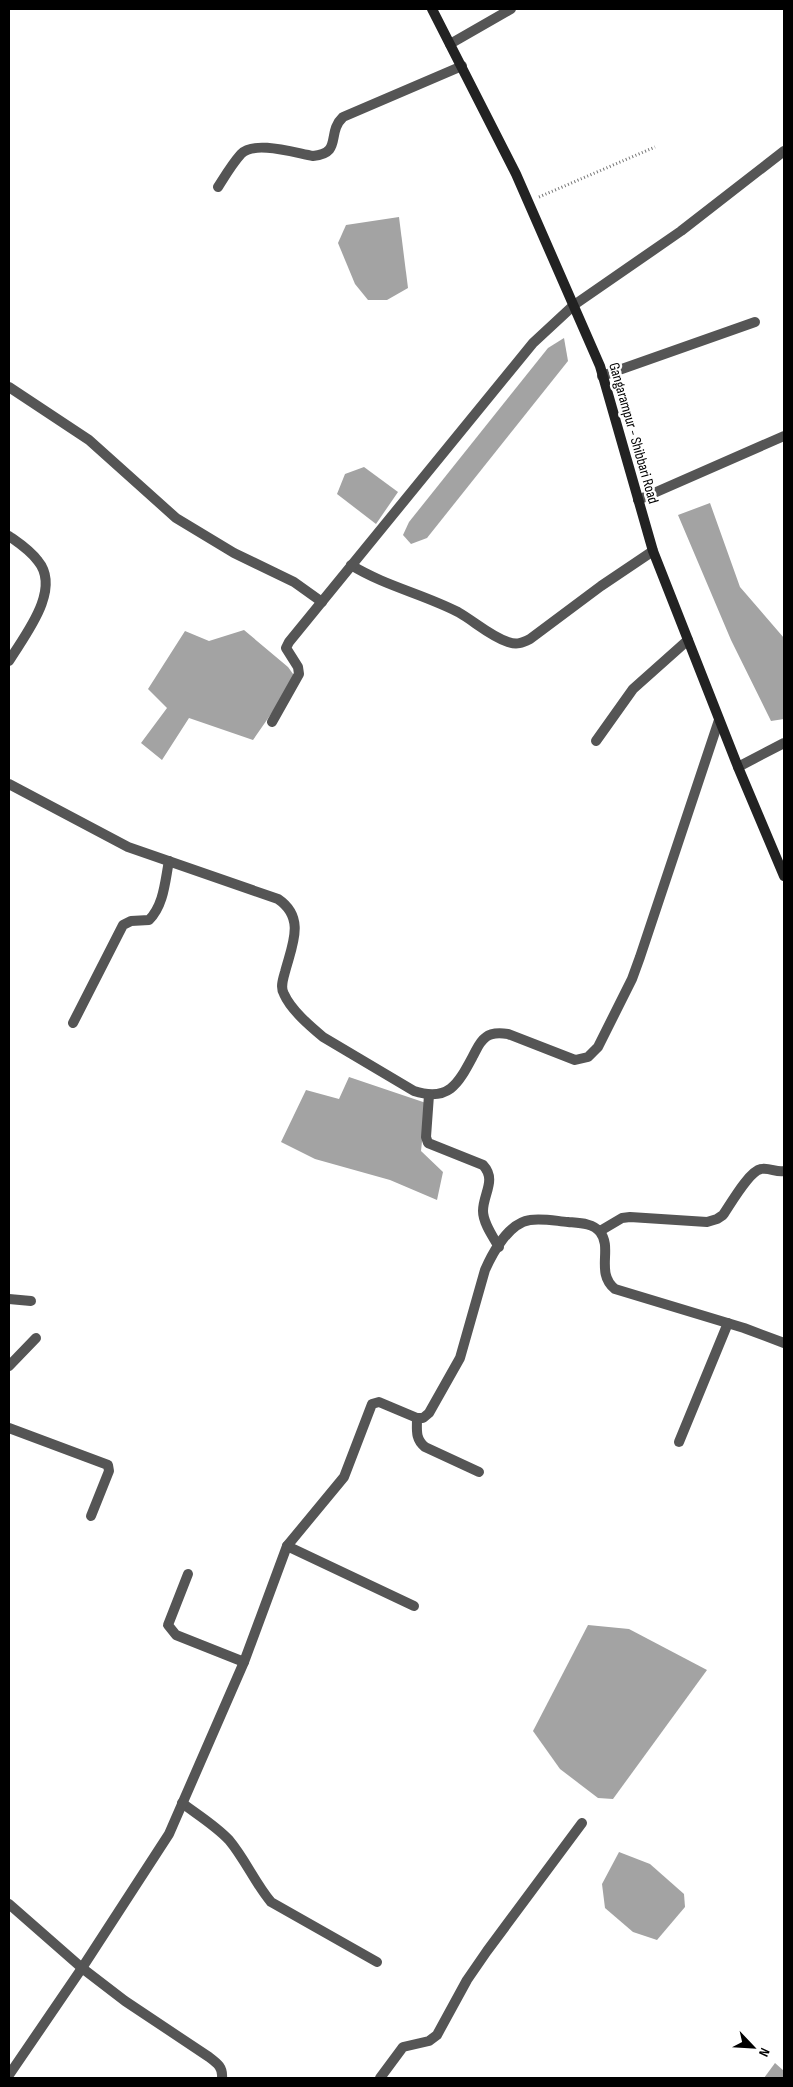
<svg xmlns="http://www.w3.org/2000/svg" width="793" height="2087" font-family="'Sofia Sans Condensed',sans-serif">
	<rect width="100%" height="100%" fill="#fff"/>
	<g fill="#a3a3a3">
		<path d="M399,217L408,288L387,300H368L355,284L338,243L346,225Z"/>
		<path d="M564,338L568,361L427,538L411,544L403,535L409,522L548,348Z"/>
		<path d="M364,467L398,492L376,524L337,494L345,474Z"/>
		<path d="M710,503L740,587L784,638V719L771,721L731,640L678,515Z"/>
		<path d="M244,630L288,667L296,678L253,740L189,718L162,760L141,743L167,708L148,689L185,631L209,641Z"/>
		<path d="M349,1077L426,1103L421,1151L443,1172L437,1200L390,1180L315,1159L281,1142L306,1090L339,1099Z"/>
		<path d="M588,1625L629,1629L707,1670L613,1799L598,1798L560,1769L533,1731Z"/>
		<path d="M619,1852L650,1864L684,1894L685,1907L657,1940L633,1932L605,1908L602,1884Z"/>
		<path d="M775,2063L784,2071V2078H764Z"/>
	</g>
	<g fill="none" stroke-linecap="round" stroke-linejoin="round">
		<path stroke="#777" stroke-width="3" stroke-dasharray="1 2.5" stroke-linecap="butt" d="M539,197L655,147"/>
		<g stroke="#555" stroke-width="10">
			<path d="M450,44L511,9"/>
			<path d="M218,187C225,176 232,164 241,154C254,140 295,153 313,156C343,153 326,133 343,117L462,66"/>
			<path d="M602,376L755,322"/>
			<path d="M9,387L89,440L176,518L234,553L294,582L322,602"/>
			<path d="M638,500L784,436"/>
			<path d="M9,536C19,543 30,550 38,561C62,590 24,636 9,661"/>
			<path d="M351,565C385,586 423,594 458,612C474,621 490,636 508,642C517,645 522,643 530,639L601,586L653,551"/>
			<path d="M272,722L299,674L298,667L286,648L289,642L533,343L574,305L681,231L784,151"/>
			<path d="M596,741L633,689L688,640"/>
			<path d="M738,767L784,743"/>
			<path d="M9,784L128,847L278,899C306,918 292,945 285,972C283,979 280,988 284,994C291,1010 310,1026 323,1037L414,1091C449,1102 458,1084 473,1056C477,1049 479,1042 486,1037C492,1032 501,1033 508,1034L575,1060L588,1057L598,1047L632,979L640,957L719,720"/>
			<path d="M73,1023L123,925L131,921L149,920C164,905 165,881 169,861"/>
			<path d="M429,1095L426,1137L428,1143L483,1165C497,1180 483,1194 483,1211C483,1223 493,1237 499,1247"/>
			<path d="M600,1231L622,1218L630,1217L707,1222L717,1219L723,1215C730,1205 749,1171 761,1169C769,1167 777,1173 784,1171"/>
			<path d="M9,1299L31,1301"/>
			<path d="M9,1366L36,1338"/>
			<path d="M417,1418C417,1430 415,1439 425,1447L479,1472"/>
			<path d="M9,1428L108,1465L109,1471L91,1516"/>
			<path d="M679,1442L728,1323"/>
			<path d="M287,1546L414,1606"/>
			<path d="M188,1574L168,1625L176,1635L244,1662"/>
			<path d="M182,1803C198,1815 216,1826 229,1840C245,1859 255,1883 271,1902L377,1962"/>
			<path d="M9,2075L82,1968L169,1834L244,1662L287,1546L344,1477L372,1404L379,1402L417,1418H423L429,1413L460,1358L485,1270C493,1252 509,1223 530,1220C542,1218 556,1221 568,1222C579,1223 593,1223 600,1232C613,1248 595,1273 615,1289L744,1328L784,1343"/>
			<path d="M380,2078L403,2047L429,2041L437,2035L467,1980L487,1951L582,1823"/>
		</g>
		<path stroke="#555" stroke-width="10" d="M9,1904L82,1968L125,2001L209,2057C217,2063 223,2067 222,2078"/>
		<path stroke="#222" stroke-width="10" d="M432,9L516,174L600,366L653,551L738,767L784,876"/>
	</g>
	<g text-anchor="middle" stroke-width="5" stroke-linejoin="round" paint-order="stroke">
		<g font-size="15" fill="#000" stroke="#fff">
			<text transform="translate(634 433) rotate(74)" y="5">Gangarampur - Shibbari Road</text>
		</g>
	</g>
	<rect width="793" height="2087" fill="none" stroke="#000000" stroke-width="20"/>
	<g transform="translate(753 2047) rotate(115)" stroke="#ffffff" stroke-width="4" paint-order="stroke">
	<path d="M0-4L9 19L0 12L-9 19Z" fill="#000000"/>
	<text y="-8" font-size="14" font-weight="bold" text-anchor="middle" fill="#000000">N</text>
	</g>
</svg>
